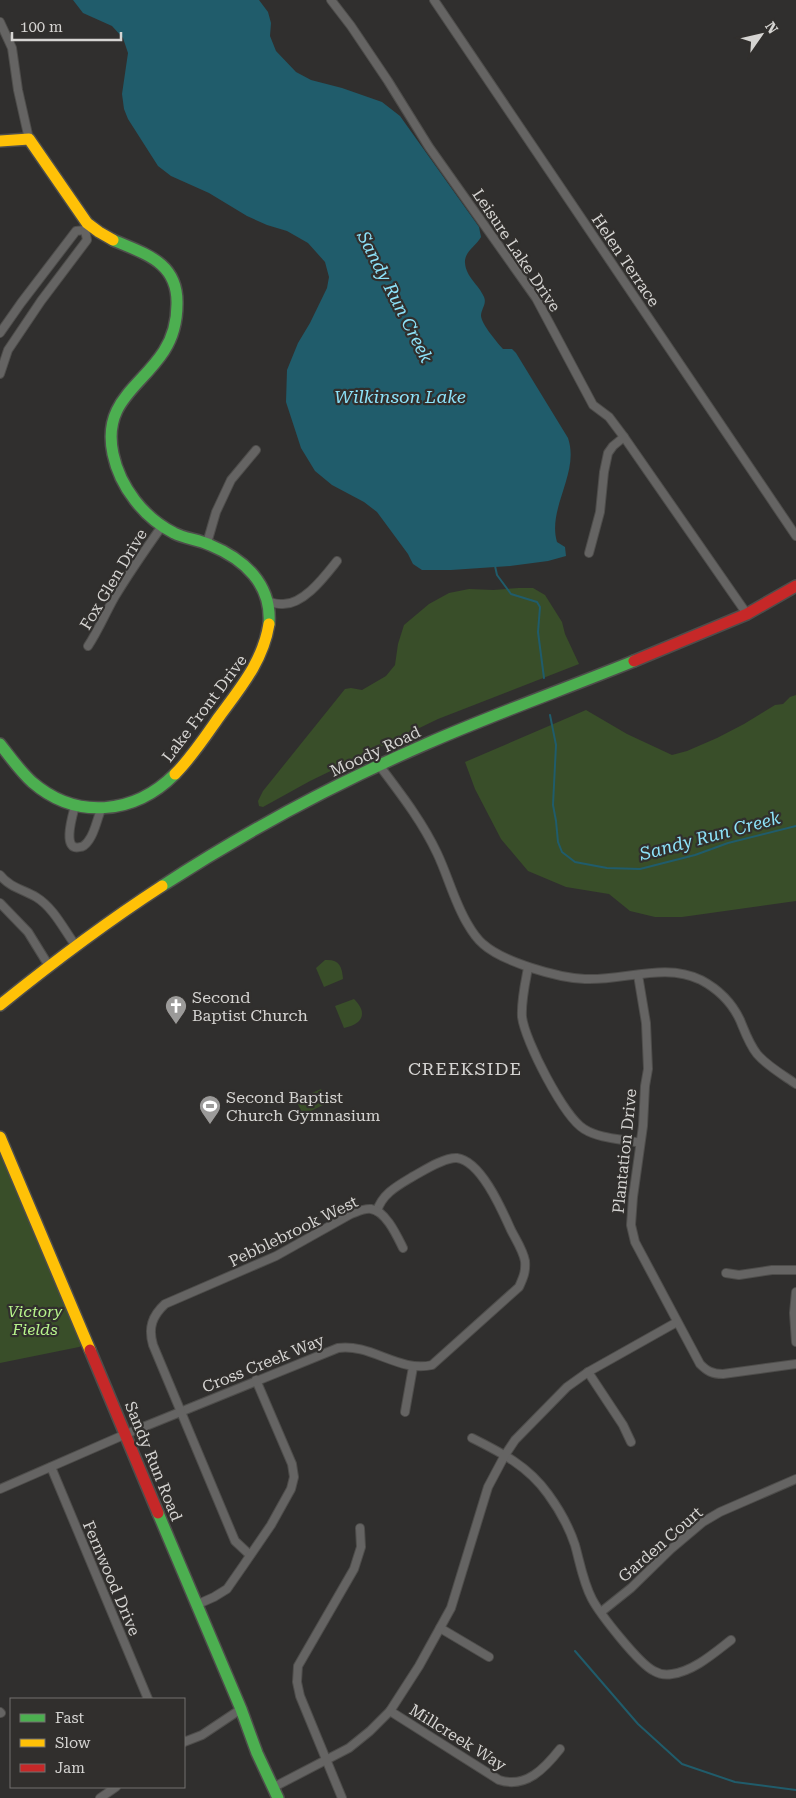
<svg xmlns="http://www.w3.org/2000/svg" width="796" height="1798" font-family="'Roboto Serif',serif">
	<rect width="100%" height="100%" fill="#302f2e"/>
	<g fill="#394e29">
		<path d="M519,588H533L545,595L562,622L565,634L579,664L438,719L310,781L263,807L259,806L258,801L263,791L345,689L351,688L362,690L386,676L395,665L398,644L404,625L429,604L449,593L469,589L493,590Z"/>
		<path d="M796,695V901L682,917H655L630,911L609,894L566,887L528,871L501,839L475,789L465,762L586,710L627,734L672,755L687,751L717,738L744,724L775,705L783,704L790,697Z"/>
		<path d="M325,960C339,959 342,966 343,979L324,987L316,968Z"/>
		<path d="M354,999C368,1013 363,1024 344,1028L335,1006Z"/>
		<path d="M321,1089L327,1103L303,1115L296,1100Z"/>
		<path d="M0,1148L83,1345L79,1347L0,1363Z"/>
	</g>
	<path fill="#205c6b" d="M73,0H259L268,12L271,23L270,36L276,51L296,72L311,80L342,88L382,102L400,116L479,227L481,237C476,246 464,252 465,263C466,277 479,285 484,297C487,304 481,309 481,316C482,325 497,342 503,349H512L516,353L568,438C580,473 547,508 557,542L565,547L566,556L548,561L510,566L451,570H422L413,564L408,554L377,512L364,502L332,485L315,471L301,448L286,402L287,370L298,343L310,323L327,288L329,277L325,262L308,243L287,231L267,225L247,216L209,193L171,176L158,166L128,119L124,109L122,94L128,53L123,38L112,26L83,13Z"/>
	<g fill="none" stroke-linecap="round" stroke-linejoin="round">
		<g stroke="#205c6b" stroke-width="2">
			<path d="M495,566L497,575L511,594L537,602L540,607L538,632L544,678"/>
			<path d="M550,715L556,745L553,805L556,821L558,842L562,852L575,862L607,868L640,869L695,855L728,843L796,826"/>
			<path d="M575,1651L638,1724L682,1764L735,1782L796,1790"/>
		</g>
		<g stroke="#4e4d4b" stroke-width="10">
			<g id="street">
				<path d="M331,0L351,26L388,81L429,147L536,298L593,405L609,417L624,437L747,614"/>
				<path d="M434,0L796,536"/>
				<path d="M0,22L12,48L18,90L29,139"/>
				<path d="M0,333L21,303L76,231L85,230L88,227"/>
				<path d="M0,374L8,350L41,301L87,240L85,230"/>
				<path d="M207,543L216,512L231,480L256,450"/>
				<path d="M589,553L600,512L604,472L608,453L613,446L624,437"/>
				<path d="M269,602C273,603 277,604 281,604C303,606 325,576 337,561"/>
				<path d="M88,646C98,631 105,614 114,598C129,573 145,550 162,526"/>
				<path d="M379,765C400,793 422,821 437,853C448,876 454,901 467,923C471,930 477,939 483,944C503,962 558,978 585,979C624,981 665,962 701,980C718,989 732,1003 740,1020C745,1032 749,1044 757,1054C767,1066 783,1075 796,1084"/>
				<path d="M75,806C73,814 61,852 80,847C83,847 87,843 89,840C95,832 97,819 101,810"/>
				<path d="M0,875C9,887 24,890 36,897C54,908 64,930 76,946"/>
				<path d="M0,903L28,932L49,966"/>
				<path d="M528,968C525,984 521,1001 522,1017C525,1041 564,1117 584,1129C600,1139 623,1139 640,1143"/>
				<path d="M638,975L646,1023L648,1069L645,1086L643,1126L633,1197L631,1225L635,1242L700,1364C707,1371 712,1374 723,1374L796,1364"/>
				<path d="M726,1273L739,1275L772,1270H796"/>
				<path d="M796,1292L794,1313L796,1342"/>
				<path d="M588,1372L623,1425L631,1442"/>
				<path d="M405,1412L413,1367"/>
				<path d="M472,1438C502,1453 528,1466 548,1494C559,1509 569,1527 575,1545C580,1563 583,1582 592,1599C600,1614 639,1664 654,1671C659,1674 666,1675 672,1674C694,1671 714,1653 731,1640"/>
				<path d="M51,1467L148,1699"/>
				<path d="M0,1489L126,1434L338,1348C370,1343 400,1373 432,1365L519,1287C523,1278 526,1272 525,1261C523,1250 516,1240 511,1230C502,1210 481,1161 457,1158C444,1157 423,1171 412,1177C397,1186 382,1194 377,1211"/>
				<path d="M250,1555L235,1541L153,1345C148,1328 152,1316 165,1304L276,1256L351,1214C357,1212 364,1208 371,1209C386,1211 397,1236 403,1248"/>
				<path d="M196,1605L214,1597L227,1589L243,1566L271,1525L291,1489L294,1477L292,1464L256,1380"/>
				<path d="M601,1612L631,1588L671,1549L703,1522L720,1512L796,1479"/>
				<path d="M440,1628L489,1657"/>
				<path d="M390,1711L499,1780C526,1789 545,1768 560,1749"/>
				<path d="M0,1712L1,1713"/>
				<path d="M184,1742L202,1735L241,1709"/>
				<path d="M274,1787L349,1748L370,1731L390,1711L419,1666L451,1608L488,1487L505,1455L515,1440L567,1387L588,1372L677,1322"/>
				<path d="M100,1798L116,1787"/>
				<path d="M342,1798L300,1696L297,1682L298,1666L354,1569L361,1547L360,1528"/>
			</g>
		</g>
		<g stroke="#4e4d4b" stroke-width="14">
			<g id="fast">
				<path d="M113,240C145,254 178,262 177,304C177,320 173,337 164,351C140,388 102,402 113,454C120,487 144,518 174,533C185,539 198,539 210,545C244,559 272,584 269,624"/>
				<path d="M0,744C10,757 20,771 32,782C76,820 134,815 175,774"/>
				<path d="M162,886C245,832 334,784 426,744C494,714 565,689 634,661"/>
				<path d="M158,1513L241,1709L257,1753L278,1798"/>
			</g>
		</g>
		<g stroke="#4e4d4b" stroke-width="14">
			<g id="slow">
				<path d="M0,141L29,139L87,223L99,232L113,240"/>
				<path d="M175,774C192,757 205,737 219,717C241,687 263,661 269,624"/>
				<path d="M0,1005C52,963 105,923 162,886"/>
				<path d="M0,1137L90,1350"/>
			</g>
		</g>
		<g stroke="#4e4d4b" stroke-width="14">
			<g id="jam">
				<path d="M634,661L747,614L796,586"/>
				<path d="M90,1350L158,1513"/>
			</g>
		</g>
		<use href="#street" stroke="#656463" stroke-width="8"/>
		<use href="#fast" stroke="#4caf50" stroke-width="11"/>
		<use href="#slow" stroke="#ffc107" stroke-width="11"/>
		<use href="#jam" stroke="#c62828" stroke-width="11"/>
	</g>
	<defs>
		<g id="church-pin" transform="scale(1.125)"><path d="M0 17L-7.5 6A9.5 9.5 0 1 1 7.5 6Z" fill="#9b9a99" stroke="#312f2d"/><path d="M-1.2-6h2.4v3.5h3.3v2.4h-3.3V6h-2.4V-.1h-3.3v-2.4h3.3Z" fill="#fff"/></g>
		<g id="stadium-pin" transform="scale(1.125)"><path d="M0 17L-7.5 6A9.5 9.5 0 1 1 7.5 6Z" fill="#9b9a99" stroke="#312f2d"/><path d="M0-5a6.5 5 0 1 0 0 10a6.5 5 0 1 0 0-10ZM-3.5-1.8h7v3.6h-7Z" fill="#fff"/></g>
	</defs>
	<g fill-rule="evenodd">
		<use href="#church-pin" x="176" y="1006"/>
		<use href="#stadium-pin" x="210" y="1106"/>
	</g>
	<g text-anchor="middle" stroke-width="4.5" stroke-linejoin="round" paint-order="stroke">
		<g font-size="16" fill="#d5d4d2" stroke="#312f2d">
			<text transform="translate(517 250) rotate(56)" y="6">Leisure Lake Drive</text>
			<text transform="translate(626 260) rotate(56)" y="6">Helen Terrace</text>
			<text transform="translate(113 579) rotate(-59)" y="6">Fox Glen Drive</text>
			<text transform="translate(204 708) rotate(-53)" y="6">Lake Front Drive</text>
			<text transform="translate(375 751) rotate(-25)" y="6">Moody Road</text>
			<text transform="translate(624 1151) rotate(-84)" y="6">Plantation Drive</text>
			<text transform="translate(293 1231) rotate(-26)" y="6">Pebblebrook West</text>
			<text transform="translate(263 1363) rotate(-22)" y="6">Cross Creek Way</text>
			<text transform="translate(154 1461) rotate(68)" y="6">Sandy Run Road</text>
			<text transform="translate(660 1544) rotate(-41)" y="6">Garden Court</text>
			<text transform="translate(112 1578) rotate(67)" y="6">Fernwood Drive</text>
			<text transform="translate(458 1737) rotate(32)" y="6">Millcreek Way</text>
		</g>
		<g font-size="16" fill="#d5d4d2" stroke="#312f2d" text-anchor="start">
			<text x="192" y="1003">Second<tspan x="192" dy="18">Baptist Church</tspan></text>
			<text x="226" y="1103">Second Baptist<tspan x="226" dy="18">Church Gymnasium</tspan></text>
		</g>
		<g font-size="16" font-style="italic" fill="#b6f28b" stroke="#312f2d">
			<text x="35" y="1317">Victory<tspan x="35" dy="18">Fields</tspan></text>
		</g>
		<g font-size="18" font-style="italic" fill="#8de2f9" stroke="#312f2d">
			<text transform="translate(395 297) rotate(63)" y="6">Sandy Run Creek</text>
			<text x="400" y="403">Wilkinson Lake</text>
			<text transform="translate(710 836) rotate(-15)" y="6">Sandy Run Creek</text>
		</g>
		<g font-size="18" letter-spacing="1" fill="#d5d4d2" stroke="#312f2d">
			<text x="465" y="1075">CREEKSIDE</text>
		</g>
	</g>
	<rect x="10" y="1698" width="175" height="90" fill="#312f2d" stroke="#73716f"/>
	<rect x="20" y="1714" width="25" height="8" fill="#4caf50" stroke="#73716f"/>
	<text x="55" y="1723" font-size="15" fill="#d5d4d2">Fast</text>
	<rect x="20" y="1739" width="25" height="8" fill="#ffc107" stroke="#73716f"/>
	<text x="55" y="1748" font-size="15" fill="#d5d4d2">Slow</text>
	<rect x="20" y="1764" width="25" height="8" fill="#c62828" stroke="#73716f"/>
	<text x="55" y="1773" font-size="15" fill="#d5d4d2">Jam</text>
	<g transform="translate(761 35) rotate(56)" stroke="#312f2d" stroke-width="4" paint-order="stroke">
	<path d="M0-4L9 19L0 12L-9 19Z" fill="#d5d4d2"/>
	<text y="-8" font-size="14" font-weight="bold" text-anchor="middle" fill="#d5d4d2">N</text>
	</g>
	<path d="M12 32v8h109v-8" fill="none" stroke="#d5d4d2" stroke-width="2.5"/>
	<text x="20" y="32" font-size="15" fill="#d5d4d2" stroke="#312f2d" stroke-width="4" paint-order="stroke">100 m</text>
</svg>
